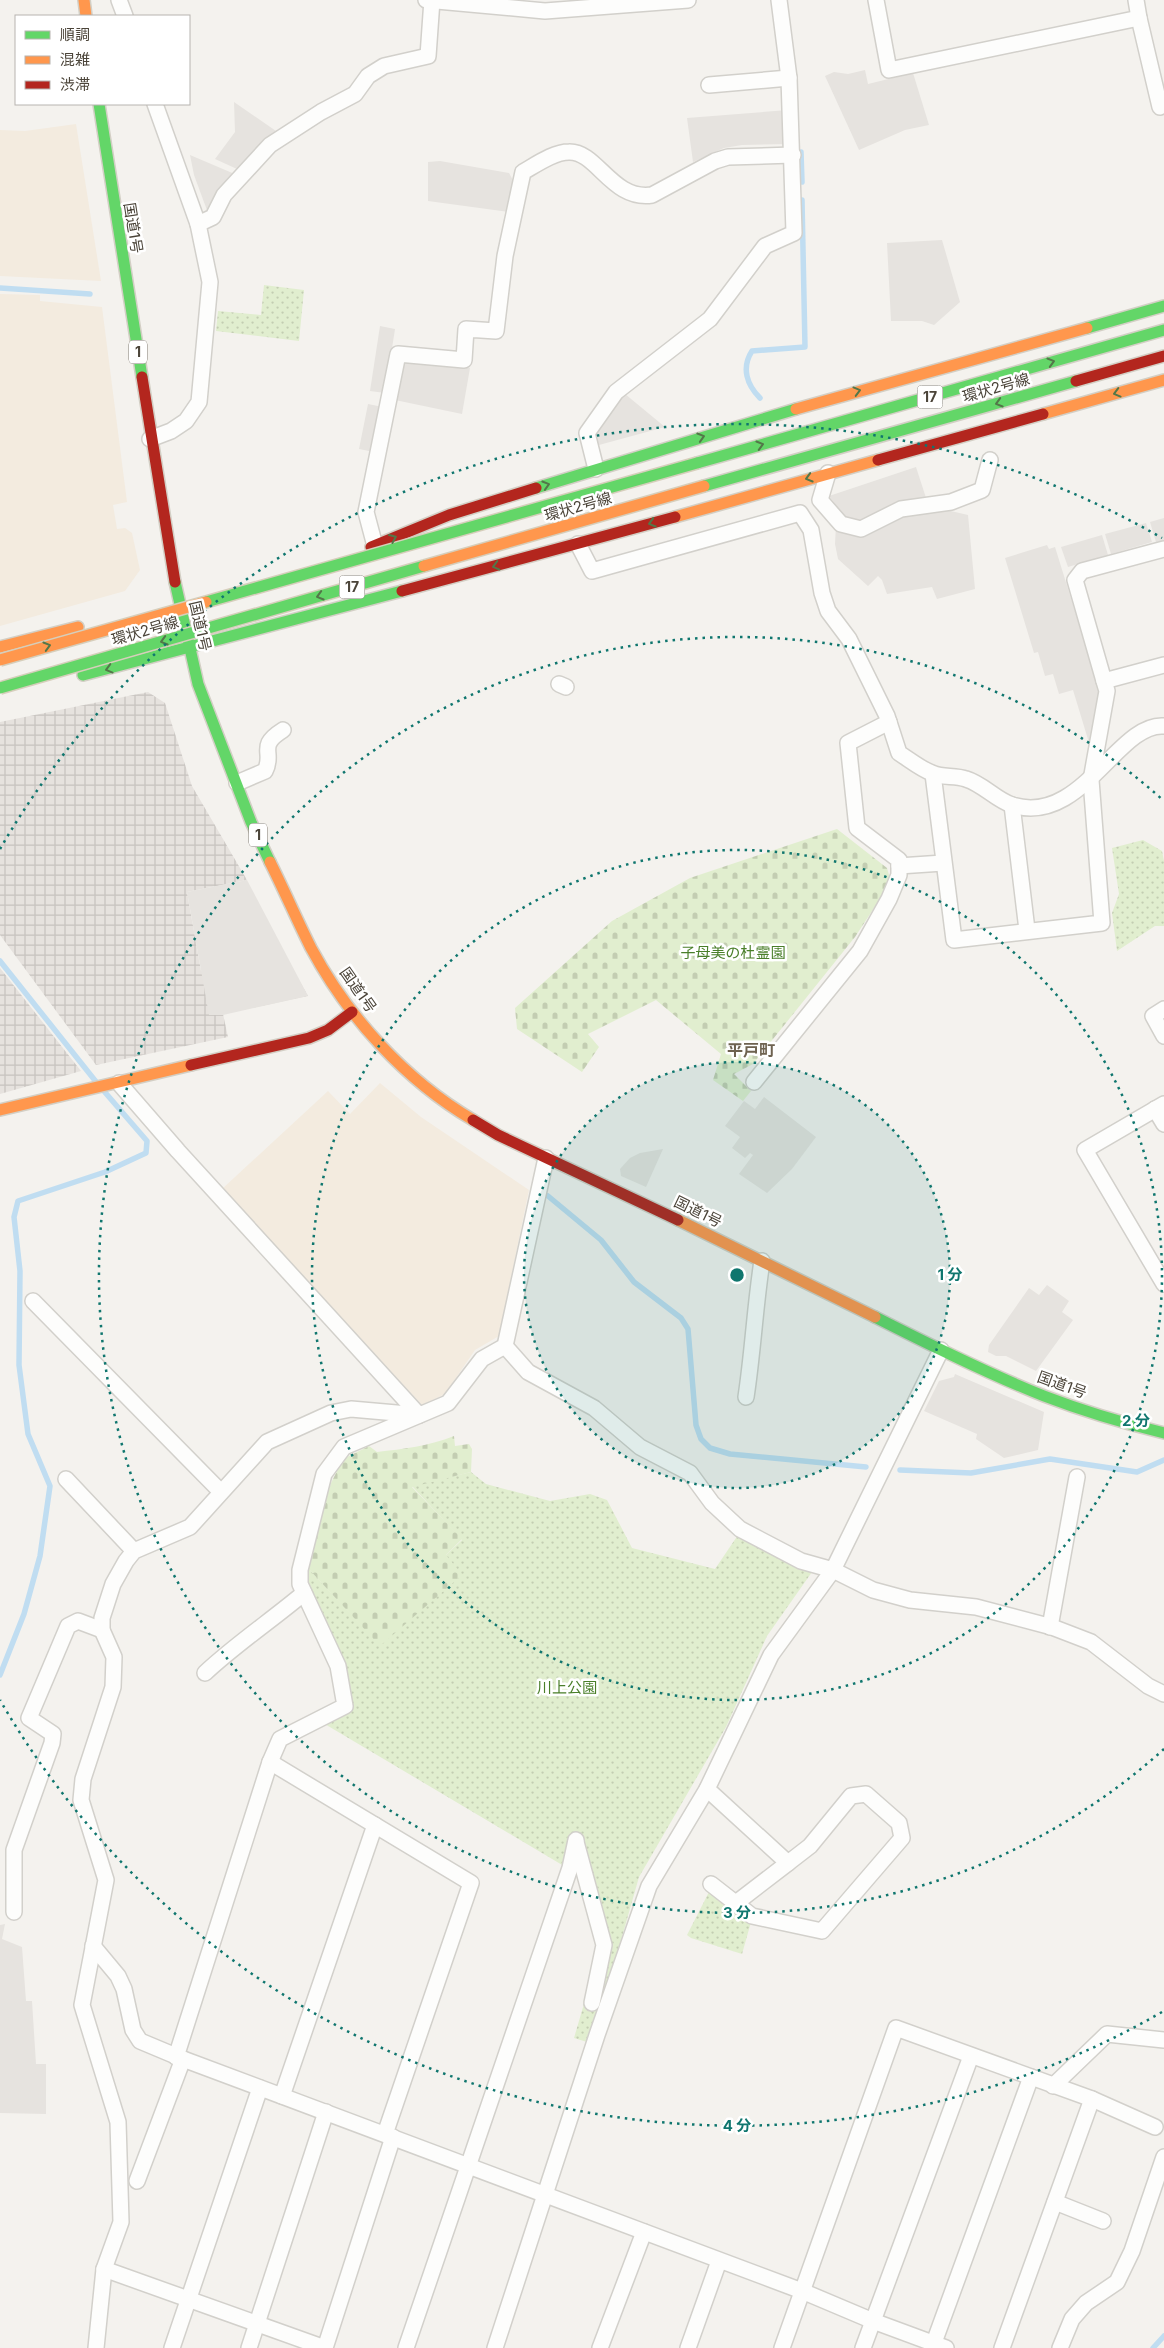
<svg xmlns="http://www.w3.org/2000/svg" width="1164" height="2348" font-family="Inter,'Noto Sans JP',sans-serif">
	<defs>
		<pattern id="industrial-grid" width="8" height="8" patternUnits="userSpaceOnUse" patternTransform="scale(1.25)"><rect width="8" height="8" fill="#e6e2de"/><path d="M0 4h8M4 0v8" fill="none" stroke="#c7c3bf"/></pattern>
		<pattern id="grass-dots" width="8" height="8" patternUnits="userSpaceOnUse" patternTransform="scale(1.25)"><rect width="8" height="8" fill="#e1eecf"/><path d="M2 2h.1M6 6h.1" fill="none" stroke="#c3cdb2" stroke-width="1.8" stroke-linecap="round"/></pattern>
		<pattern id="cemetery-stones" width="16" height="16" patternUnits="userSpaceOnUse" patternTransform="scale(1.25)"><rect width="16" height="16" fill="#e1eecf"/><path d="M2 7V4a2 2 0 0 1 4 0v3zM10 15v-3a2 2 0 0 1 4 0v3z" fill="#c3cdb2"/></pattern>
	</defs>
	<rect width="100%" height="100%" fill="#f4f2ee"/>
	<g fill="#f3ebdf">
		<path d="M76,124L101,281L0,276V130L25,131Z"/>
		<path d="M0,294L40,295V301L102,307L127,502L113,505L117,529L125,528L132,533L140,570L125,591L0,626Z"/>
		<path d="M380,1083L421,1117L529,1190L499,1336L475,1350L445,1394L422,1405L222,1189L328,1091L350,1114Z"/>
	</g>
	<g fill="url(#industrial-grid)">
		<path d="M148,692L165,703L192,786L247,880L187,892L201,971L287,959L308,996L223,1014L228,1037L96,1065L0,935V722Z"/>
		<path d="M0,968L81,1071L0,1094Z"/>
	</g>
	<g fill="url(#grass-dots)">
		<path d="M264,285L304,290L299,341L216,331L218,311L261,315Z"/>
		<path d="M1143,840L1162,851L1164,861V926H1155L1117,951L1112,913L1119,894L1112,848Z"/>
		<path d="M471,1472L486,1484L550,1501L590,1494L607,1500L632,1548L715,1569L738,1535L812,1572L767,1636L726,1727L639,1877L608,1986L587,2042L574,2038L593,1973L597,1946L579,1875L318,1720L345,1706L300,1584L306,1566L380,1645L446,1555L462,1540L412,1486Z"/>
		<path d="M710,1890L751,1922L742,1954L691,1938L687,1935Z"/>
	</g>
	<g fill="url(#cemetery-stones)">
		<path d="M837,829L887,868L891,882L855,937L753,1064L734,1074L751,1091L743,1101L713,1080L721,1054L656,1000L588,1034L599,1047L582,1072L517,1029L515,1008L612,921L690,878Z"/>
		<path d="M454,1436L455,1446L469,1444L472,1449L471,1472L412,1487L462,1539L446,1555L462,1575L380,1646L306,1566L331,1483L343,1459L369,1446L377,1452C403,1449 429,1446 454,1436Z"/>
	</g>
	<g fill="#e6e3df">
		<path d="M865,70L868,84L913,73L929,125L905,130L859,150L825,76L834,72L848,74Z"/>
		<path d="M234,102L276,131L237,169L215,159L235,132Z"/>
		<path d="M788,110L790,144L742,145L724,148L693,162L687,118Z"/>
		<path d="M190,155L237,175L208,213L194,175Z"/>
		<path d="M440,161L509,173L515,184L509,212L428,201V162Z"/>
		<path d="M942,240L960,302L934,325L922,321H891L887,243Z"/>
		<path d="M380,326L395,329L385,393L370,391Z"/>
		<path d="M410,360L470,368L462,414L395,400L402,365Z"/>
		<path d="M625,394L665,427L599,445L593,431Z"/>
		<path d="M368,404L383,407L374,452L359,449Z"/>
		<path d="M916,467L927,501L861,521L849,522L829,496Z"/>
		<path d="M942,509L968,515L975,589L937,599L932,587L887,594L882,580L878,576L868,586L838,559L835,544L836,525Z"/>
		<path d="M1164,518V540L1156,542L1150,522Z"/>
		<path d="M1146,523L1152,542L1111,554L1105,534Z"/>
		<path d="M1102,535L1108,555L1068,567L1061,547Z"/>
		<path d="M1047,545L1049,549L1055,547L1101,695L1090,746L1073,690L1059,694L1053,674L1045,676L1038,652L1034,653L1005,558Z"/>
		<path d="M247,880L308,996L223,1015H209L187,892Z"/>
		<path d="M764,1097L816,1137L792,1169L767,1193L739,1174L753,1155L750,1153L745,1158L732,1148L740,1137L725,1126L744,1101L755,1109Z"/>
		<path d="M663,1149L646,1187L621,1176L620,1169L630,1158L640,1153Z"/>
		<path d="M1047,1285L1069,1301L1062,1312L1073,1320L1036,1371L1006,1356H996L988,1352L989,1345L1029,1288L1039,1295Z"/>
		<path d="M955,1374L1044,1412L1038,1450L1004,1458L976,1439L977,1434L924,1411L939,1381L954,1377Z"/>
		<path d="M5,1924L2,1939L22,1947L26,2001H32L36,2064H46V2114L0,2113V1925Z"/>
	</g>
	<g fill="none" stroke-linecap="round" stroke-linejoin="round">
		<g stroke="#c0ddf1" stroke-width="5.5">
			<path d="M801,152L802,182"/>
			<path d="M0,288L90,294"/>
			<path d="M760,398C747,385 741,368 752,351L805,347L802,200"/>
			<path d="M0,961L97,1083"/>
			<path d="M548,1196L601,1240L634,1282L681,1318L688,1329L696,1425L701,1439L710,1448L730,1454L866,1467"/>
			<path d="M900,1470L971,1473L1050,1459L1137,1472L1164,1460"/>
			<path d="M0,1675L24,1614L40,1556L50,1486L28,1434L19,1365L20,1271L14,1217L18,1201L105,1172L146,1153L147,1141L103,1090"/>
			<path d="M1153,2348L1164,2336"/>
		</g>
		<g stroke="#d2d0cb" stroke-width="18">
			<g id="street">
				<path d="M119,0L125,16"/>
				<path d="M426,0L545,11L688,0"/>
				<path d="M876,0L889,70L1139,18L1136,0"/>
				<path d="M1139,18L1160,107"/>
				<path d="M709,85L789,78"/>
				<path d="M198,224L213,217L224,195L270,145L321,112L355,94L368,76L384,66L428,56L432,0"/>
				<path d="M150,439L171,431L186,421L199,402L210,282L198,224L155,104"/>
				<path d="M596,469L587,433L616,392L710,319L765,246L794,233L789,78L779,0"/>
				<path d="M828,473L820,500L841,524L861,529L901,509L951,502L982,490L990,460"/>
				<path d="M578,544L592,571L800,513L811,530L822,593L828,611L849,639L887,716L899,753C910,760 921,769 932,773C942,778 955,775 966,779C983,784 996,800 1012,805C1081,827 1118,722 1164,726"/>
				<path d="M375,546L366,512L398,354L464,360L466,329L496,331L505,256L523,172C537,164 554,152 569,152C597,151 612,201 652,195L715,161L728,157L793,155"/>
				<path d="M1164,549L1082,571L1075,580L1104,681L1164,665"/>
				<path d="M559,684L566,687"/>
				<path d="M933,774L954,940L1102,923L1091,780L1107,691L1104,681"/>
				<path d="M237,783L265,771C275,752 256,747 283,730"/>
				<path d="M1012,805L1027,930"/>
				<path d="M899,866L943,863"/>
				<path d="M1164,1009L1153,1016L1164,1036"/>
				<path d="M754,1082L860,951L889,899L899,875V860L857,828L848,743L889,722"/>
				<path d="M119,1083L178,1151L419,1415"/>
				<path d="M1164,1104L1085,1150L1164,1284"/>
				<path d="M1155,1109L1164,1124"/>
				<path d="M33,1301L221,1492"/>
				<path d="M505,1346L528,1372L594,1408L640,1447L690,1473L712,1503L740,1529L801,1561L833,1570L873,1590L910,1600L976,1607L1052,1627L1091,1642L1148,1686L1164,1694"/>
				<path d="M746,1397C753,1351 755,1306 762,1261"/>
				<path d="M66,1479L134,1551"/>
				<path d="M1050,1627L1077,1477"/>
				<path d="M205,1673C236,1644 272,1620 304,1593"/>
				<path d="M270,1762L471,1883L385,2134"/>
				<path d="M707,1789L788,1863L810,1846L851,1796L866,1794L899,1823L902,1838L822,1931L752,1916L711,1884"/>
				<path d="M576,1842L604,1945L592,2003"/>
				<path d="M736,1903L788,1863"/>
				<path d="M14,1912V1850L52,1743L53,1734L29,1718L68,1626L78,1621L102,1630"/>
				<path d="M93,1946L118,1976L124,1989L133,2030L140,2041L183,2059L802,2291L873,2321L946,2348"/>
				<path d="M176,2057L270,1762L280,1739L345,1706L338,1666L300,1584V1570L324,1474L344,1447L448,1403L482,1359L505,1346L546,1158"/>
				<path d="M1053,2086L1107,2034L1164,2040"/>
				<path d="M282,2096L375,1825"/>
				<path d="M137,2181L183,2059"/>
				<path d="M1055,2202L1103,2221"/>
				<path d="M104,2269L325,2348"/>
				<path d="M96,2348L104,2269L121,2222L118,2122L82,2005L106,1880L81,1800L83,1779L113,1687L114,1657L102,1630V1618L113,1584L126,1561L134,1551L190,1527L267,1442L331,1413L351,1409L419,1415"/>
				<path d="M172,2348L260,2088"/>
				<path d="M249,2348L326,2112"/>
				<path d="M325,2348L393,2137"/>
				<path d="M406,2348L570,1868L576,1840"/>
				<path d="M495,2348L597,2035L649,1886L707,1789L771,1655L833,1570L941,1350"/>
				<path d="M600,2348L644,2232"/>
				<path d="M688,2348L719,2261"/>
				<path d="M782,2348L896,2028L1092,2099L1155,2127"/>
				<path d="M863,2348L971,2056"/>
				<path d="M932,2348L1031,2077"/>
				<path d="M1002,2348L1092,2099"/>
				<path d="M1060,2348L1072,2319L1086,2303L1117,2282L1132,2251L1164,2157"/>
			</g>
		</g>
		<g stroke="#d3cfc5" stroke-width="14">
			<g id="fast">
				<path d="M99,104L142,377"/>
				<path d="M1087,328L1164,306"/>
				<path d="M697,463L1164,330"/>
				<path d="M704,486L1076,381"/>
				<path d="M536,488L796,409"/>
				<path d="M175,582L198,684L251,822L270,862"/>
				<path d="M83,675L402,591"/>
				<path d="M875,1317C930,1345 986,1373 1044,1396C1083,1411 1123,1423 1164,1433"/>
			</g>
		</g>
		<g stroke="#d3cfc5" stroke-width="14">
			<g id="slow">
				<path d="M84,0L86,16"/>
				<path d="M796,409L1087,328"/>
				<path d="M1043,414L1164,380"/>
				<path d="M675,517L878,460"/>
				<path d="M0,647L78,627"/>
				<path d="M270,862C284,890 297,920 311,948C348,1017 405,1080 473,1120"/>
				<path d="M0,1110L191,1065"/>
				<path d="M678,1220L875,1317"/>
			</g>
		</g>
		<g stroke="#d3cfc5" stroke-width="14">
			<g id="jam">
				<path d="M142,377L175,582"/>
				<path d="M1076,381L1164,356"/>
				<path d="M878,460L1043,414"/>
				<path d="M371,547L449,515L536,488"/>
				<path d="M402,591L675,517"/>
				<path d="M191,1065L309,1038L328,1030L352,1012"/>
				<path d="M473,1120L498,1135L678,1220"/>
			</g>
		</g>
		<use href="#street" stroke="#fdfdfc" stroke-width="15"/>
		<use href="#fast" stroke="#63d668" stroke-width="11"/>
		<use href="#slow" stroke="#ff974d" stroke-width="11"/>
		<use href="#jam" stroke="#b3261e" stroke-width="11"/>
		<g stroke="#d6cebb" stroke-width="14" stroke-linecap="butt">
			<g id="fast-bridge">
				<path d="M206,602L697,463"/>
				<path d="M0,688L424,566"/>
			</g>
		</g>
		<g stroke="#d6cebb" stroke-width="14" stroke-linecap="butt">
			<g id="slow-bridge">
				<path d="M424,566L704,486"/>
				<path d="M0,660L206,602"/>
			</g>
		</g>
		<use href="#fast-bridge" stroke="#63d668" stroke-width="11"/>
		<use href="#slow-bridge" stroke="#ff974d" stroke-width="11"/>
	</g>
	<defs><path id="oneway-chevron" d="M-2-3.5L2.5 0L-2 3.5" fill="none" stroke-width="1.6" stroke-linecap="round" stroke-linejoin="round" transform="scale(1.25)"/></defs>
	<g stroke="#537749">
		<use href="#oneway-chevron" transform="translate(1051 362) rotate(-16)"/>
		<use href="#oneway-chevron" transform="translate(857 391) rotate(-15)"/>
		<use href="#oneway-chevron" transform="translate(1117 393) rotate(165)"/>
		<use href="#oneway-chevron" transform="translate(999 403) rotate(164)"/>
		<use href="#oneway-chevron" transform="translate(701 437) rotate(-17)"/>
		<use href="#oneway-chevron" transform="translate(760 445) rotate(-16)"/>
		<use href="#oneway-chevron" transform="translate(809 478) rotate(164)"/>
		<use href="#oneway-chevron" transform="translate(546 485) rotate(-17)"/>
		<use href="#oneway-chevron" transform="translate(652 523) rotate(164)"/>
		<use href="#oneway-chevron" transform="translate(393 538) rotate(-23)"/>
		<use href="#oneway-chevron" transform="translate(496 566) rotate(165)"/>
		<use href="#oneway-chevron" transform="translate(320 596) rotate(164)"/>
		<use href="#oneway-chevron" transform="translate(164 641) rotate(164)"/>
		<use href="#oneway-chevron" transform="translate(47 646) rotate(-16)"/>
		<use href="#oneway-chevron" transform="translate(109 669) rotate(165)"/>
	</g>
	<circle cx="737" cy="1275" r="213" fill="#0f766e" fill-opacity=".12"/>
	<g fill="none" stroke="#0f766e" stroke-width="2.5" stroke-dasharray="2.5 5">
		<circle cx="737" cy="1275" r="213"/>
		<circle cx="737" cy="1275" r="425"/>
		<path d="M1164 1749A638 638 0 1 1 1164 801"/>
		<path d="M1162 2012A851 851 0 0 1 0 1700M0 849A851 851 0 0 1 1162 538"/>
	</g>
	<g text-anchor="middle" stroke-width="5" stroke-linejoin="round" paint-order="stroke">
		<g fill="#fff" stroke="#817c74" stroke-width="1">
			<rect x="129" y="340.5" width="18" height="23" rx="4"/>
			<rect x="917.5" y="385.5" width="25" height="23" rx="4"/>
			<rect x="339.5" y="575.5" width="25" height="23" rx="4"/>
			<rect x="249" y="823.5" width="18" height="23" rx="4"/>
		</g>
		<g font-size="14" font-weight="bold" fill="#4b4439">
			<text x="138" y="357">1</text>
			<text x="930" y="402">17</text>
			<text x="352" y="592">17</text>
			<text x="258" y="840">1</text>
		</g>
		<g font-size="15" fill="#4b4439" stroke="#fff">
			<text transform="translate(133 228) rotate(81)" y="5">国道1号</text>
			<text transform="translate(996 388) rotate(-16)" y="5">環状2号線</text>
			<text transform="translate(578 507) rotate(-16)" y="5">環状2号線</text>
			<text transform="translate(200 626) rotate(77)" y="5">国道1号</text>
			<text transform="translate(145 631) rotate(-16)" y="5">環状2号線</text>
			<text transform="translate(358 990) rotate(55)" y="5">国道1号</text>
			<text transform="translate(698 1212) rotate(26)" y="5">国道1号</text>
			<text transform="translate(1062 1385) rotate(20)" y="5">国道1号</text>
		</g>
		<g font-size="15" fill="#4a7f2a" stroke="#fff">
			<text x="733" y="958">子母美の杜霊園</text>
			<text x="567" y="1693">川上公園</text>
		</g>
		<g font-size="16" font-weight="bold" fill="#6e6250" stroke="#fff">
			<text x="751" y="1056">平戸町</text>
		</g>
	</g>
	<circle cx="737" cy="1275" r="8" fill="#0f766e" stroke="#fff" stroke-width="2.5"/>
	<g font-size="15" text-anchor="middle" font-weight="bold" fill="#0f766e" stroke="#fff" stroke-width="5" stroke-linejoin="round" paint-order="stroke">
		<text x="950" y="1280">1 分</text>
		<text x="1136" y="1426">2 分</text>
		<text x="737" y="1918">3 分</text>
		<text x="737" y="2131">4 分</text>
	</g>
	<rect x="15" y="15" width="175" height="90" fill="#ffffff" stroke="#b7b4b0"/>
	<rect x="25" y="31" width="25" height="8" fill="#63d668" stroke="#b7b4b0"/>
	<text x="60" y="40" font-size="15" fill="#4b4439">順調</text>
	<rect x="25" y="56" width="25" height="8" fill="#ff974d" stroke="#b7b4b0"/>
	<text x="60" y="65" font-size="15" fill="#4b4439">混雑</text>
	<rect x="25" y="81" width="25" height="8" fill="#b3261e" stroke="#b7b4b0"/>
	<text x="60" y="90" font-size="15" fill="#4b4439">渋滞</text>
</svg>
